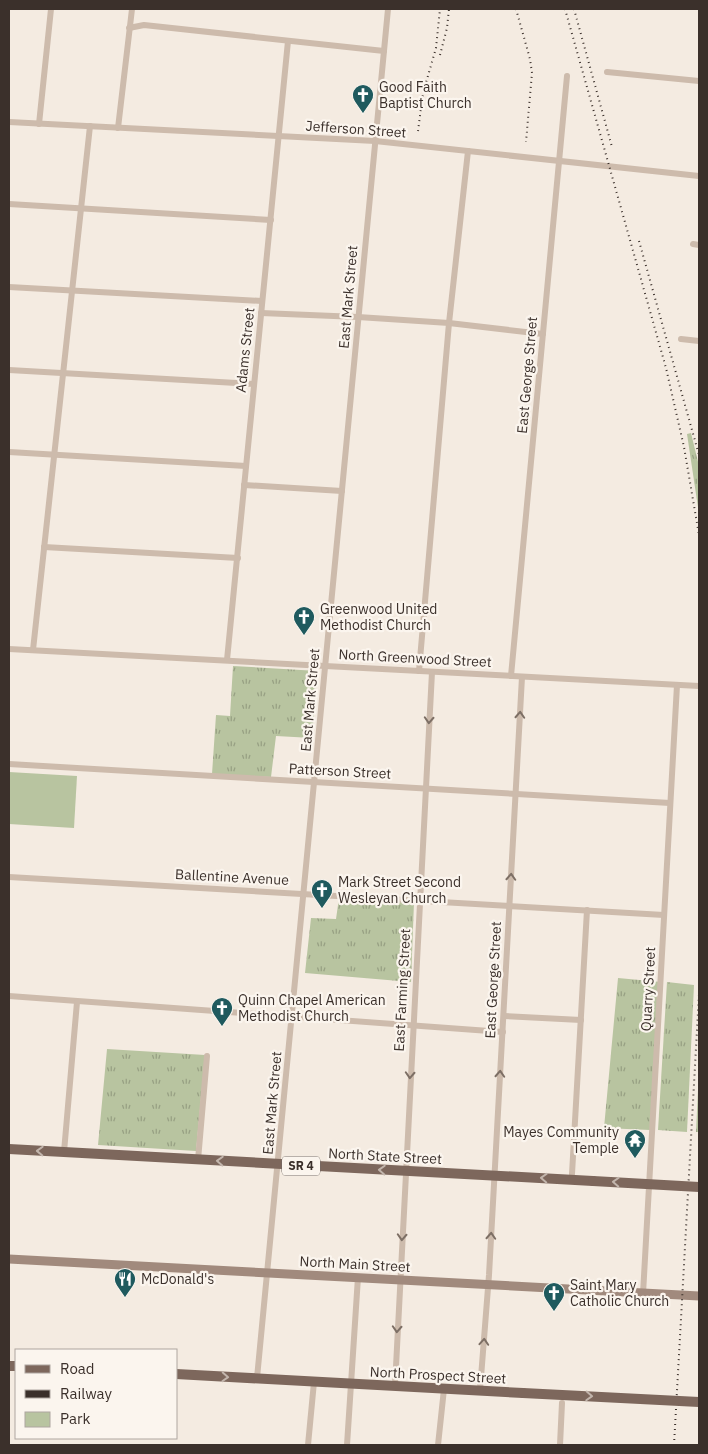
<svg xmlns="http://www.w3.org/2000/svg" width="708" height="1454" font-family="'IBM Plex Sans',sans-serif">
	<defs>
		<pattern id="grass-tufts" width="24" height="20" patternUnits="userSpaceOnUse" patternTransform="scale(1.25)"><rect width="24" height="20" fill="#b8c4a0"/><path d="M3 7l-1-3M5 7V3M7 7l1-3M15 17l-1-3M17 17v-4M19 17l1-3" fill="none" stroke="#97a083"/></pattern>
	</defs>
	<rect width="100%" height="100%" fill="#f4ebe1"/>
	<g fill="url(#grass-tufts)">
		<path d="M691,433L699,466V514L687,434Z"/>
		<path d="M233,666L318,671L312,738L276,736L271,777L212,774L216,715L230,716Z"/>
		<path d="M339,898L414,902L411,982L305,973L311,918L336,919Z"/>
		<path d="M618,978L661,982L650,1130L604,1128Z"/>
		<path d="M667,982L694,985L687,1132L658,1130Z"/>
		<path d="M107,1049L205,1055L196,1151L98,1145Z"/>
		<path d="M699,1068V1132H696Z"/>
	</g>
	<path fill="#b8c4a0" d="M9,772L77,776L74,828L9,824Z"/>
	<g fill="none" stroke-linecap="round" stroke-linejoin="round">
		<g stroke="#cdbbac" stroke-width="6">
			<path d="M129,28L144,25L384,51"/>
			<path d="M607,72L699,81"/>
			<path d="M9,122L375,141L699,176"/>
			<path d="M39,124L51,9"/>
			<path d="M118,128L132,9"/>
			<path d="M9,204L271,220"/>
			<path d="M693,244L699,245"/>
			<path d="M9,287L262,301"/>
			<path d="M261,313L358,317L449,323L543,334"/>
			<path d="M681,339L699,341"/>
			<path d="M9,370L254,384"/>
			<path d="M9,452L246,466"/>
			<path d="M244,485L342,491"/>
			<path d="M44,547L238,558"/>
			<path d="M9,649L699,686"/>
			<path d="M33,650L90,126"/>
			<path d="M227,660L288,41"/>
			<path d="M419,671L449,323L468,151"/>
			<path d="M511,676L567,76"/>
			<path d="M9,764L670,803"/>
			<path d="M9,877L664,915"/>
			<path d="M9,996L503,1032"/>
			<path d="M504,1016L581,1020"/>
			<path d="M64,1152L77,1002"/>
			<path d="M198,1160L207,1056"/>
			<path d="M572,1174L587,910"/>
			<path d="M643,1294L677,685"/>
			<path d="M257,1378L388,9"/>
			<path d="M395,1386L432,672"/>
			<path d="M480,1390L489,1275L522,677"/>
			<path d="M308,1445L314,1382"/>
			<path d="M347,1445L358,1277"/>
			<path d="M438,1445L444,1389"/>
			<path d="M560,1445L562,1403"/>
		</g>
		<path stroke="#a18a7d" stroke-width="9" d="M9,1259L699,1296"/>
		<g stroke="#7d675c" stroke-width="10">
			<path d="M9,1149L593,1181"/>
			<path d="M9,1366H16"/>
			<path d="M176,1374L523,1393"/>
		</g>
		<g stroke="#3b302b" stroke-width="2" stroke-dasharray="1 4" stroke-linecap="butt">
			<path d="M516,9L530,59L532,73L526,142"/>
			<path d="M565,9L666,368L684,447L699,535"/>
			<path d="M574,9L612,147"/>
			<path d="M440,55L447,28L449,9"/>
			<path d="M418,131L423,93L436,48L440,9"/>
			<path d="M639,241L699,455"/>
			<path d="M674,1445L699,994"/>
		</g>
		<g stroke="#7d675c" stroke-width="10">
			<path d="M593,1181L699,1187"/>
			<path d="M523,1393L699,1402"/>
		</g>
	</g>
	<defs><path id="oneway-chevron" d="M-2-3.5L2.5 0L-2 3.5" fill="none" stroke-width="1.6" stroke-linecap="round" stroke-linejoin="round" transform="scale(1.25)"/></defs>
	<g stroke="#7d6f65">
		<use href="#oneway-chevron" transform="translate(520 715) rotate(-87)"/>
		<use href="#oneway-chevron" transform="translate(429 720) rotate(93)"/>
		<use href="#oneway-chevron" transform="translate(511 877) rotate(-87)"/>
		<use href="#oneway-chevron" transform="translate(500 1074) rotate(-87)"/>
		<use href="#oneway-chevron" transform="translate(410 1075) rotate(93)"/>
		<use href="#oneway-chevron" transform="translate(491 1236) rotate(-87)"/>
		<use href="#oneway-chevron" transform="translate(402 1237) rotate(93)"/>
		<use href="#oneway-chevron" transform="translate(397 1329) rotate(93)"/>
		<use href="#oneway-chevron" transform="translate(484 1342) rotate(-86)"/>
	</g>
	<g stroke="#c2b5ac">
		<use href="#oneway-chevron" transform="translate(40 1151) rotate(-178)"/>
		<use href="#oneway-chevron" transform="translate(220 1161) rotate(-177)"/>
		<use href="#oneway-chevron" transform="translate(382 1170) rotate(-177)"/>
		<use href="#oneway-chevron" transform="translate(544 1178) rotate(-177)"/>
		<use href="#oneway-chevron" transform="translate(616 1182) rotate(-177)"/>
		<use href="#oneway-chevron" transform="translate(225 1377) rotate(3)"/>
		<use href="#oneway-chevron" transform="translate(589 1396) rotate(3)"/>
	</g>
	<defs>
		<g id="church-pin" transform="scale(1.125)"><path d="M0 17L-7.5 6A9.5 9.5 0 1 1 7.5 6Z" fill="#1f5a5e" stroke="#fbf5ee"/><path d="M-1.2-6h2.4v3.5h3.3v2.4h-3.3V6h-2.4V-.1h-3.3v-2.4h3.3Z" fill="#fff"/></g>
		<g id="temple-pin" transform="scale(1.125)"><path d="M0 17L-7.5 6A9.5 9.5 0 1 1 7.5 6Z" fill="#1f5a5e" stroke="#fbf5ee"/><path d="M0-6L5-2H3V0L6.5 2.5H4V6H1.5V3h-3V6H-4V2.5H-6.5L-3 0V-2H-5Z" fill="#fff"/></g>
		<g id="restaurant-pin" transform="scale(1.125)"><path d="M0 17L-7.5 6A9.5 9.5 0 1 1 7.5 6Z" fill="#1f5a5e" stroke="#fbf5ee"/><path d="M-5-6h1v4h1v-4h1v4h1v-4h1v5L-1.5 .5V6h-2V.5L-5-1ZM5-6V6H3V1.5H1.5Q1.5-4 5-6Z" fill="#fff"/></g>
	</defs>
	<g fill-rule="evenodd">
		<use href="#church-pin" x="363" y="95"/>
		<use href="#church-pin" x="304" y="617"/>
		<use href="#church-pin" x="322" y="890"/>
		<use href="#church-pin" x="222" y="1008"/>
		<use href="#temple-pin" x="635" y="1140"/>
		<use href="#restaurant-pin" x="125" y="1279"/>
		<use href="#church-pin" x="554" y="1293"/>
	</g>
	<g text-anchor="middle" stroke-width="4.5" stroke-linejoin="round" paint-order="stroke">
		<rect fill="#fbf5ee" stroke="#756b66" stroke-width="1" x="282" y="1156.5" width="38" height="19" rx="4"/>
		<g font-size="12" font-weight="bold" fill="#3b302b">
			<text x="301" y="1170">SR 4</text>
		</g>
		<g font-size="14" fill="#3b302b" stroke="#fbf5ee" text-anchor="start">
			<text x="379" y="92">Good Faith<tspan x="379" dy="16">Baptist Church</tspan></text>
			<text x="320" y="614">Greenwood United<tspan x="320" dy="16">Methodist Church</tspan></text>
			<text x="338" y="887">Mark Street Second<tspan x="338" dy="16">Wesleyan Church</tspan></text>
			<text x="238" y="1005">Quinn Chapel American<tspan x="238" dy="16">Methodist Church</tspan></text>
			<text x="619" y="1137" text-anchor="end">Mayes Community<tspan x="619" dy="16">Temple</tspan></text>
			<text x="141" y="1284">McDonald's</text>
			<text x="570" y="1290">Saint Mary<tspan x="570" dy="16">Catholic Church</tspan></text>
		</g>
		<g font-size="14" fill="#3b302b" stroke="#fbf5ee">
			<text transform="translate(356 129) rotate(4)" y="5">Jefferson Street</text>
			<text transform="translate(348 297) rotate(-85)" y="5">East Mark Street</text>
			<text transform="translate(245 350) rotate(-84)" y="5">Adams Street</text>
			<text transform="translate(527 375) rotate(-85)" y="5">East George Street</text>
			<text transform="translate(415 658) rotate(3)" y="5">North Greenwood Street</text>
			<text transform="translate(310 700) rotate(-85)" y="5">East Mark Street</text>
			<text transform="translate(340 771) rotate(3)" y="5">Patterson Street</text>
			<text transform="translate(232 877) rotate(3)" y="5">Ballentine Avenue</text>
			<text transform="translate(493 980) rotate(-87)" y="5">East George Street</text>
			<text transform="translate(648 989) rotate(-87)" y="5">Quarry Street</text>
			<text transform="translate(402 990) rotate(-87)" y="5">East Farming Street</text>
			<text transform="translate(272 1103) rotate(-85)" y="5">East Mark Street</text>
			<text transform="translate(385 1156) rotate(3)" y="5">North State Street</text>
			<text transform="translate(355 1264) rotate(3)" y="5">North Main Street</text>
			<text transform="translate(438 1375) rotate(3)" y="5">North Prospect Street</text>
		</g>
	</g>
	<rect width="708" height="1454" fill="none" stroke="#3b302b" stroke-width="20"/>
	<rect x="15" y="1349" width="162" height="90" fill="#fbf5ee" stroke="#aea6a0"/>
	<rect x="25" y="1365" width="25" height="8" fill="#7d675c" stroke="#aea6a0"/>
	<text x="60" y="1374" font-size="15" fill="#3b302b">Road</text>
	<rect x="25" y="1390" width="25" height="8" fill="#3b302b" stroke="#aea6a0"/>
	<text x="60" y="1399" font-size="15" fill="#3b302b">Railway</text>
	<rect x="25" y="1412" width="25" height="15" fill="#b8c4a0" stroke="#aea6a0"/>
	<text x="60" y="1424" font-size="15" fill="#3b302b">Park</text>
</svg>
